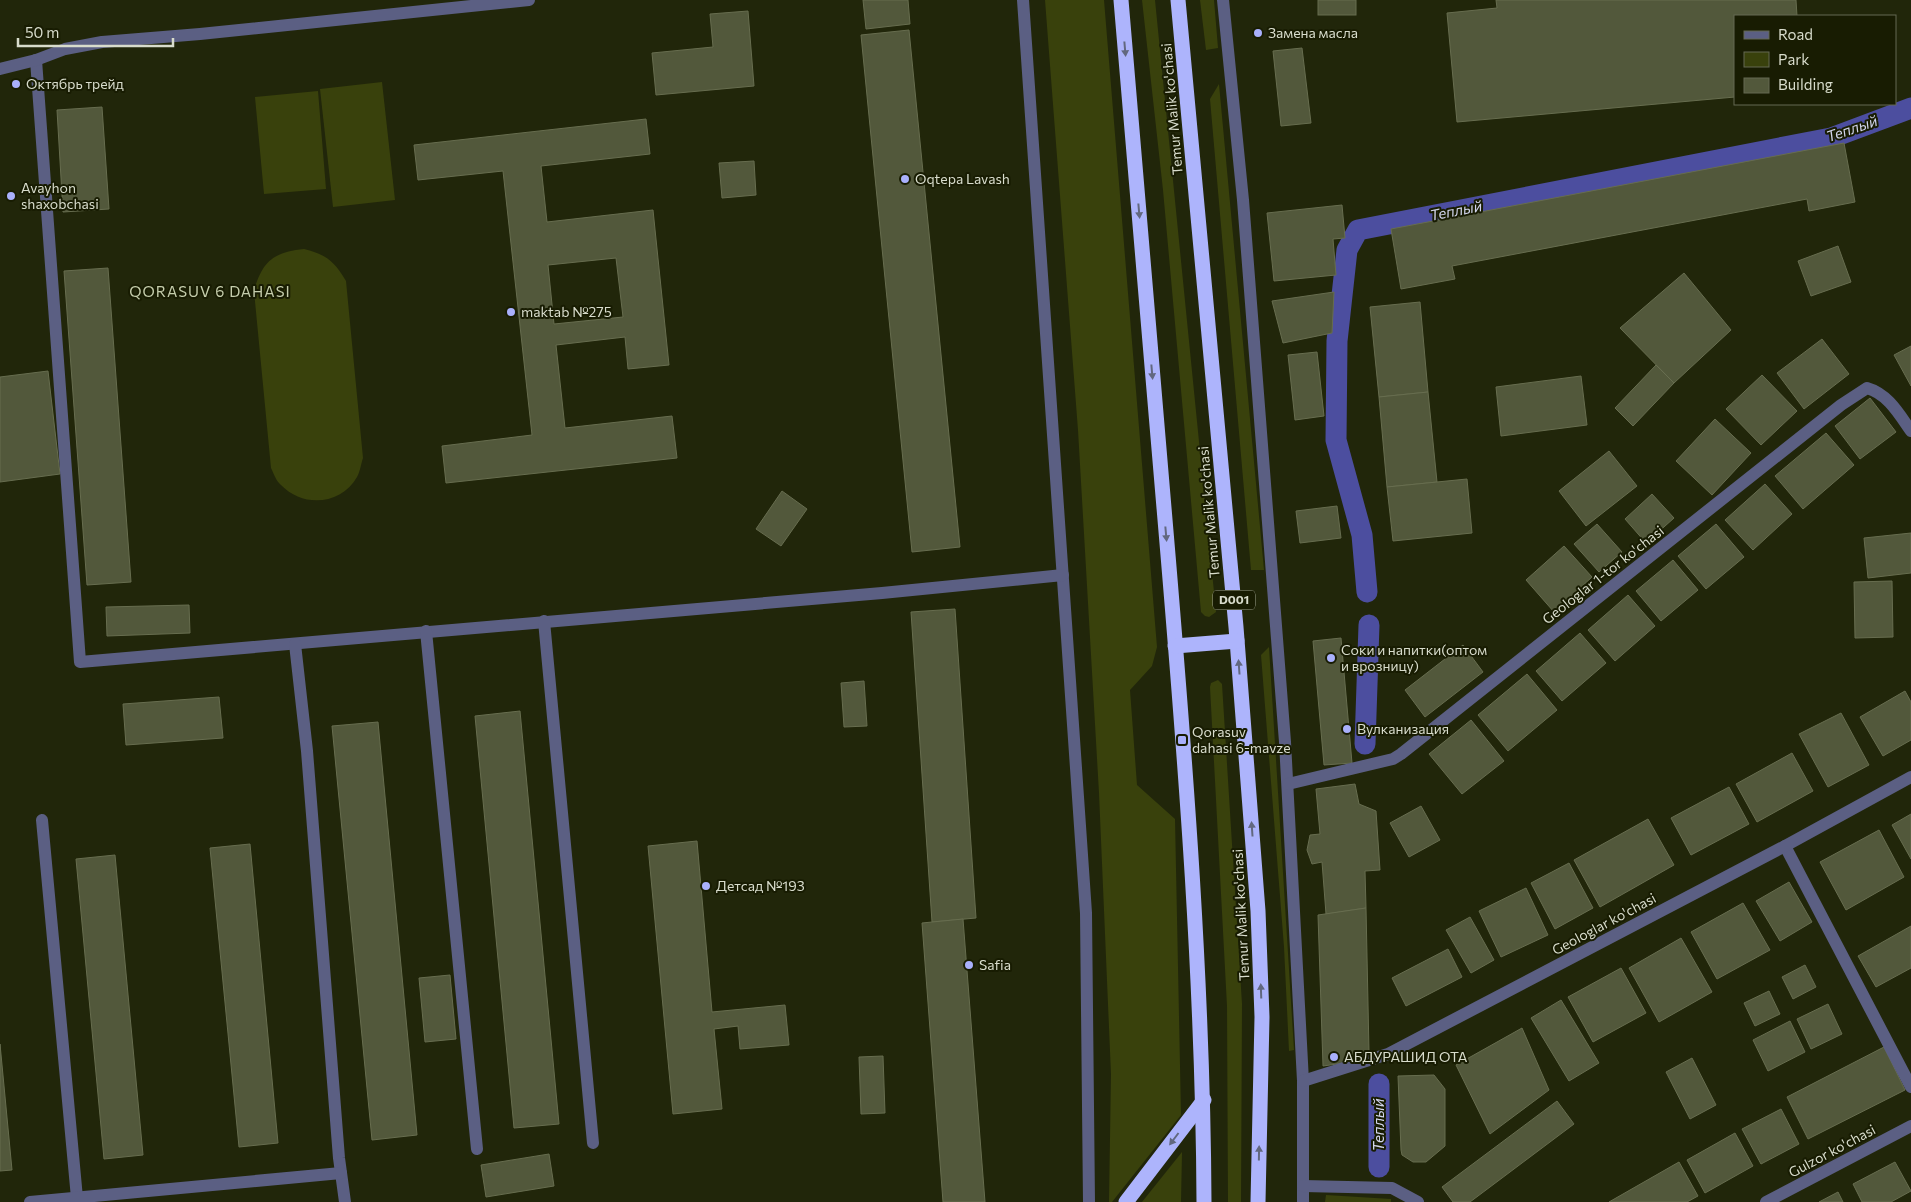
<svg xmlns="http://www.w3.org/2000/svg" width="1911" height="1202" font-family="Commissioner,sans-serif">
	<rect width="100%" height="100%" fill="#21260a"/>
	<g fill="#39410c">
		<path d="M1045,0H1104L1157,647L1152,666L1130,690L1137,785L1175,819L1181,1115L1112,1202H1109L1111,1074L1099,793L1078,430Z"/>
		<path d="M1142,0H1155L1216,612L1209,617L1205,616L1201,612L1163,190Z"/>
		<path d="M1200,0H1214L1218,48L1206,50Z"/>
		<path d="M382,82L395,200L333,207L320,89Z"/>
		<path d="M1219,84L1264,570H1251L1210,99Z"/>
		<path d="M318,91L326,189L264,194L255,97Z"/>
		<path d="M304,249C327,255 334,261 346,281L363,458C361,464 360,472 357,477C341,505 303,508 281,485C276,481 274,474 271,468L254,291C262,262 273,252 304,249Z"/>
		<path d="M1269,647L1294,1050L1289,1051L1284,947L1261,655Z"/>
		<path d="M1218,680L1222,684L1242,1004L1241,1202H1228L1227,1006L1210,687L1211,683Z"/>
		<path d="M1182,1152L1181,1202H1142Z"/>
		<path d="M1326,1195L1391,1199V1202H1325Z"/>
	</g>
	<g fill="none" stroke-linecap="round" stroke-linejoin="round">
		<g stroke="#4c4e9f" stroke-width="21">
			<path d="M1367,592L1362,535L1336,440L1337,341L1347,250L1358,230L1831,138L1911,108"/>
			<path d="M1365,744L1369,625"/>
			<path d="M1379,1167V1084"/>
		</g>
	</g>
	<g fill="#52583b" stroke="#676d4f" fill-rule="evenodd">
		<path d="M863,0H908L910,24L866,29Z"/>
		<rect x="1318" y="0" width="38" height="15"/>
		<path d="M1496,0H1796L1797,16H1735V97L1457,122L1447,13L1497,8Z"/>
		<path d="M748,11L754,86L656,95L652,53L713,47L710,14Z"/>
		<path d="M909,30L960,547L912,552L861,35Z"/>
		<path d="M1302,48L1311,123L1281,126L1273,51Z"/>
		<path d="M102,107L109,209L63,212L57,110Z"/>
		<path d="M646,119L650,154L541,166L547,222L653,210L669,365L628,369L625,337L556,345L565,428L672,416L677,458L446,483L442,446L532,435L503,171L418,180L414,145ZM616,258L623,317L554,324L548,265Z"/>
		<path d="M1844,143L1855,202L1809,211L1807,199L1452,266L1455,279L1401,289L1391,229Z"/>
		<path d="M754,161L756,195L722,198L719,163Z"/>
		<path d="M1342,205L1345,238L1333,239L1336,275L1274,281L1267,213Z"/>
		<path d="M1838,246L1851,282L1811,296L1798,261Z"/>
		<path d="M108,268L131,582L87,585L64,271Z"/>
		<path d="M1684,273L1731,330L1674,383L1620,328Z"/>
		<path d="M1334,292L1332,333L1283,343L1272,301Z"/>
		<path d="M1420,302L1428,392L1379,397L1370,307Z"/>
		<path d="M1822,339L1849,374L1804,409L1777,373Z"/>
		<path d="M1911,346V386L1894,355Z"/>
		<path d="M1317,352L1324,416L1295,420L1288,355Z"/>
		<path d="M1656,365L1674,383L1633,426L1615,408Z"/>
		<path d="M48,371L60,474L0,482V377Z"/>
		<path d="M1762,375L1797,411L1761,445L1726,409Z"/>
		<path d="M1581,376L1587,425L1501,436L1496,387Z"/>
		<path d="M1428,392L1437,482L1387,487L1379,397Z"/>
		<path d="M1870,398L1896,432L1860,459L1835,426Z"/>
		<path d="M1715,419L1751,453L1712,495L1676,461Z"/>
		<path d="M1826,433L1854,465L1803,509L1775,476Z"/>
		<path d="M1609,451L1637,486L1586,526L1559,491Z"/>
		<path d="M1467,479L1472,533L1393,541L1387,487Z"/>
		<path d="M1765,484L1792,514L1753,550L1725,520Z"/>
		<path d="M782,491L807,509L781,546L756,529Z"/>
		<path d="M1652,494L1674,518L1646,543L1625,519Z"/>
		<path d="M1337,506L1341,538L1300,543L1296,511Z"/>
		<path d="M1597,524L1622,552L1599,572L1574,544Z"/>
		<path d="M1716,524L1744,557L1706,589L1678,556Z"/>
		<path d="M1911,533V573L1868,578L1864,538Z"/>
		<path d="M1564,546L1592,577L1554,612L1526,580Z"/>
		<path d="M1673,560L1698,590L1661,621L1636,591Z"/>
		<path d="M1892,581L1893,637L1855,638L1854,582Z"/>
		<path d="M1628,595L1655,626L1615,661L1588,630Z"/>
		<path d="M189,605L190,633L107,636L106,607Z"/>
		<path d="M955,609L976,918L932,922L911,612Z"/>
		<path d="M1580,633L1606,663L1562,701L1536,671Z"/>
		<path d="M1341,638L1352,763L1324,765L1313,641Z"/>
		<path d="M1463,645L1483,672L1425,717L1405,690Z"/>
		<path d="M1527,674L1557,710L1508,751L1478,715Z"/>
		<path d="M864,681L867,726L844,727L841,683Z"/>
		<path d="M1905,691L1911,702V740L1883,756L1860,717Z"/>
		<path d="M219,697L223,738L126,745L123,704Z"/>
		<path d="M520,711L559,1124L514,1128L475,716Z"/>
		<path d="M1841,713L1869,765L1828,787L1799,734Z"/>
		<path d="M1471,720L1504,761L1462,794L1429,754Z"/>
		<path d="M378,722L417,1135L372,1140L332,726Z"/>
		<path d="M1792,753L1813,791L1757,822L1736,784Z"/>
		<path d="M1355,784L1359,804L1376,811L1380,870L1365,871L1366,908L1326,914L1322,862L1312,864L1307,850L1310,835L1320,834L1316,789Z"/>
		<path d="M1729,787L1749,824L1691,855L1671,818Z"/>
		<path d="M1421,806L1440,840L1409,857L1390,823Z"/>
		<path d="M1911,814V859L1892,825Z"/>
		<path d="M1648,819L1674,865L1600,907L1574,860Z"/>
		<path d="M1879,830L1904,877L1846,910L1820,862Z"/>
		<path d="M697,841L712,1012L785,1005L789,1045L740,1049L738,1026L714,1029L722,1109L673,1114L648,846Z"/>
		<path d="M250,844L278,1143L239,1147L210,848Z"/>
		<path d="M115,855L143,1155L104,1159L76,859Z"/>
		<path d="M1569,863L1593,908L1555,929L1531,883Z"/>
		<path d="M1789,882L1812,922L1780,941L1756,901Z"/>
		<path d="M1526,888L1548,935L1501,957L1479,911Z"/>
		<path d="M1743,903L1770,950L1717,979L1691,932Z"/>
		<path d="M1366,908L1369,1052L1347,1058L1344,1063L1323,1066L1318,915Z"/>
		<path d="M1470,917L1494,960L1471,973L1446,930Z"/>
		<path d="M963,919L985,1202H943L922,923Z"/>
		<path d="M1911,926V968L1876,987L1858,956Z"/>
		<path d="M1681,938L1712,992L1659,1022L1629,968Z"/>
		<path d="M1448,949L1462,977L1406,1006L1392,978Z"/>
		<path d="M1805,965L1816,987L1793,999L1782,977Z"/>
		<path d="M1621,968L1646,1013L1593,1042L1568,997Z"/>
		<path d="M450,975L456,1039L425,1042L419,978Z"/>
		<path d="M1769,991L1780,1014L1755,1026L1744,1003Z"/>
		<path d="M1561,1000L1599,1063L1569,1081L1531,1018Z"/>
		<path d="M1828,1004L1842,1034L1811,1049L1797,1019Z"/>
		<path d="M1790,1021L1805,1052L1768,1071L1753,1040Z"/>
		<path d="M1522,1028L1549,1090L1490,1134L1456,1065Z"/>
		<path d="M0,1044L12,1170L0,1171Z"/>
		<path d="M1884,1047L1905,1090L1808,1139L1787,1097Z"/>
		<path d="M883,1056L885,1113L861,1114L859,1057Z"/>
		<path d="M1692,1058L1716,1105L1690,1119L1666,1072Z"/>
		<path d="M1434,1075L1445,1089V1146L1426,1162H1413L1402,1155L1401,1150L1398,1076Z"/>
		<path d="M1557,1101L1574,1124L1470,1202H1453L1442,1187Z"/>
		<path d="M1781,1109L1799,1144L1761,1164L1742,1129Z"/>
		<path d="M1735,1133L1753,1166L1705,1193L1687,1160Z"/>
		<path d="M549,1154L554,1186L486,1197L481,1165Z"/>
		<path d="M1679,1162L1698,1196L1687,1202H1609Z"/>
		<path d="M1895,1162L1911,1191L1891,1202H1862L1853,1184Z"/>
		<path d="M1838,1192L1843,1202H1819Z"/>
	</g>
	<g fill="none" stroke-linecap="round" stroke-linejoin="round">
		<g stroke="#5b5f83" stroke-width="12">
			<path d="M1023,0L1086,913L1089,1202"/>
			<path d="M1223,0L1243,200L1285,742L1303,1081V1202"/>
			<path d="M36,60L80,662L882,593L1063,575"/>
			<path d="M0,69L36,60L65,49L102,42L200,34L529,0"/>
			<path d="M544,621L593,1143"/>
			<path d="M426,631L477,1149"/>
			<path d="M295,644L307,751L339,1158L345,1202"/>
			<path d="M1288,784L1393,759L1401,754L1841,405L1867,388C1888,394 1899,414 1911,431"/>
			<path d="M42,820L77,1198"/>
			<path d="M1785,846L1911,1087"/>
			<path d="M1303,1081L1388,1054L1785,846L1911,777"/>
			<path d="M1303,1186L1392,1188L1418,1202"/>
			<path d="M30,1202L341,1173"/>
			<path d="M1766,1202L1911,1126"/>
		</g>
		<g stroke="#adb4fc" stroke-width="15">
			<path d="M1121,0C1137,185 1152,370 1168,555C1186,770 1203,986 1204,1202"/>
			<path d="M1178,0L1236,627L1258,911L1262,1017L1258,1202"/>
			<path d="M1175,646L1237,641"/>
			<path d="M1126,1202L1204,1100"/>
		</g>
	</g>
	<defs><path id="oneway-solid" d="M-6-.8H1V-3.2L6.5 0L1 3.2V.8H-6Z" transform="scale(1.25)"/></defs>
	<g fill="#62687f">
		<use href="#oneway-solid" transform="translate(1125 49) rotate(85)"/>
		<use href="#oneway-solid" transform="translate(1139 211) rotate(85)"/>
		<use href="#oneway-solid" transform="translate(1152 372) rotate(85)"/>
		<use href="#oneway-solid" transform="translate(1166 534) rotate(85)"/>
		<use href="#oneway-solid" transform="translate(1239 667) rotate(-94)"/>
		<use href="#oneway-solid" transform="translate(1252 829) rotate(-94)"/>
		<use href="#oneway-solid" transform="translate(1261 991) rotate(-92)"/>
		<use href="#oneway-solid" transform="translate(1174 1139) rotate(127)"/>
		<use href="#oneway-solid" transform="translate(1259 1153) rotate(-89)"/>
	</g>
	<g fill="#a9b0fc" stroke="#181c02" stroke-width="2">
		<circle cx="1258" cy="33" r="5"/>
		<circle cx="16" cy="84" r="5"/>
		<circle cx="905" cy="179" r="5"/>
		<circle cx="11" cy="196" r="5"/>
		<circle cx="511" cy="312" r="5"/>
		<circle cx="1331" cy="658" r="5"/>
		<circle cx="1347" cy="729" r="5"/>
		<rect x="1177" y="735" width="10" height="10" rx="2.5"/>
		<circle cx="706" cy="886" r="5"/>
		<circle cx="969" cy="965" r="5"/>
		<circle cx="1334" cy="1057" r="5"/>
	</g>
	<g text-anchor="middle" stroke-width="4" stroke-linejoin="round" paint-order="stroke">
		<rect fill="#181c02" stroke="#9ea28f" stroke-width="1" x="1213" y="590.5" width="42" height="19" rx="4"/>
		<g font-size="12" font-weight="bold" fill="#d8dccc">
			<text x="1234" y="604">D001</text>
		</g>
		<g font-size="14" fill="#d8dccc" stroke="#181c02" text-anchor="start">
			<text x="1268" y="38">Замена масла</text>
			<text x="26" y="89">Октябрь трейд</text>
			<text x="915" y="184">Oqtepa Lavash</text>
			<text x="21" y="193">Avayhon<tspan x="21" dy="16">shaxobchasi</tspan></text>
			<text x="521" y="317">maktab №275</text>
			<text x="1341" y="655">Соки и напитки(оптом<tspan x="1341" dy="16">и врозницу)</tspan></text>
			<text x="1357" y="734">Вулканизация</text>
			<text x="1192" y="737">Qorasuv<tspan x="1192" dy="16">dahasi 6-mavze</tspan></text>
			<text x="716" y="891">Детсад №193</text>
			<text x="979" y="970">Safia</text>
			<text x="1344" y="1062">АБДУРАШИД ОТА</text>
		</g>
		<g font-size="14" fill="#d8dccc" stroke="#181c02">
			<text transform="translate(1172 109) rotate(-95)" y="5">Temur Malik ko'chasi</text>
			<text transform="translate(1209 512) rotate(-95)" y="5">Temur Malik ko'chasi</text>
			<text transform="translate(1603 575) rotate(-38)" y="5">Geologlar 1-tor ko'chasi</text>
			<text transform="translate(1241 915) rotate(-93)" y="5">Temur Malik ko'chasi</text>
			<text transform="translate(1604 924) rotate(-28)" y="5">Geologlar ko'chasi</text>
			<text transform="translate(1832 1151) rotate(-28)" y="5">Gulzor ko'chasi</text>
		</g>
		<g font-size="15" font-style="italic" fill="#d2d5ec" stroke="#181c02">
			<text transform="translate(1852 129) rotate(-19)" y="5">Теплый</text>
			<text transform="translate(1456 211) rotate(-11)" y="5">Теплый</text>
			<text transform="translate(1379 1125) rotate(-90)" y="5">Теплый</text>
		</g>
		<g font-size="15" letter-spacing="1" fill="#c5cdac" stroke="#181c02">
			<text x="210" y="297">QORASUV 6 DAHASI</text>
		</g>
	</g>
	<rect x="1734" y="15" width="162" height="90" fill="#181c02" stroke="#656953"/>
	<rect x="1744" y="31" width="25" height="8" fill="#5b5f83" stroke="#656953"/>
	<text x="1778" y="40" font-size="15" fill="#d8dccc">Road</text>
	<rect x="1744" y="52" width="25" height="15" fill="#39410c" stroke="#656953"/>
	<text x="1778" y="65" font-size="15" fill="#d8dccc">Park</text>
	<rect x="1744" y="78" width="25" height="15" fill="#52583b" stroke="#656953"/>
	<text x="1778" y="90" font-size="15" fill="#d8dccc">Building</text>
	<path d="M18 38v8h155v-8" fill="none" stroke="#d8dccc" stroke-width="2.5"/>
	<text x="25" y="38" font-size="15" fill="#d8dccc" stroke="#181c02" stroke-width="4" paint-order="stroke">50 m</text>
</svg>
